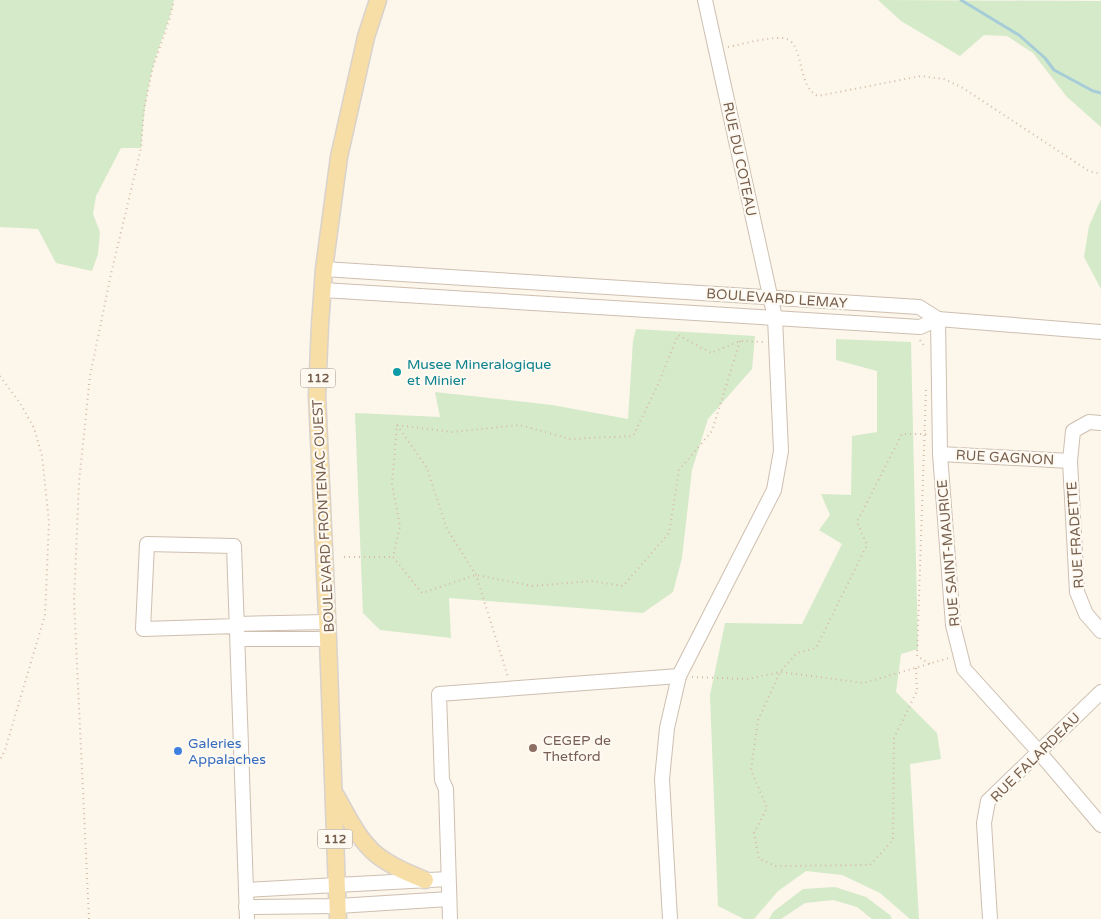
<svg xmlns="http://www.w3.org/2000/svg" width="1101" height="919" font-family="'Varela Round',sans-serif">
	<rect width="100%" height="100%" fill="#fcf6eb"/>
	<g fill="#d5eac9">
		<path d="M0,0H174C169,23 159,44 153,67C146,93 143,121 141,148H121L96,196L93,214L100,232L98,254L92,271L56,263L38,229L0,227Z"/>
		<path d="M878,0L1101,1V127L1067,97L1033,53L1007,36L984,35L960,56L901,21Z"/>
		<path d="M1101,199V289L1084,257L1089,226Z"/>
		<path d="M636,329L755,336L752,369L708,419L692,470L682,558L673,592L643,613L449,598L451,638L380,630L363,613L355,413L440,417L435,392L552,405L628,419L633,341Z"/>
		<path d="M836,339L911,342L918,649L901,654L896,692L937,733L941,759L910,764L919,919H910L880,893L842,875L806,871L778,891L754,919H744L718,906L710,695L725,623L802,624L842,544L819,530L830,515L821,494L851,495L852,436L877,432V371L836,360Z"/>
		<path d="M835,887L866,897L890,915L892,919H872L857,907L833,900L805,903L781,919H769L773,912L803,889Z"/>
	</g>
	<g fill="none" stroke-linecap="round" stroke-linejoin="round">
		<path stroke="#a6cdd7" stroke-width="3" d="M961,0L1019,35L1045,58L1054,70L1093,91L1101,93"/>
		<g stroke="#cebfb0" stroke-width="16">
			<g id="minor">
				<path d="M324,269L919,307L938,319L1101,332"/>
				<path d="M323,290L920,327L938,319"/>
				<path d="M938,319L940,454L953,625L964,669L1039,752L1101,825"/>
				<path d="M940,454L1070,461L1073,431L1089,422L1101,423"/>
				<path d="M1070,461L1077,592L1086,614L1101,631"/>
				<path d="M237,624L327,622"/>
				<path d="M237,626L143,629L147,544L234,546L247,919"/>
				<path d="M238,639H328"/>
				<path d="M246,890L448,879"/>
				<path d="M246,907L338,906L449,899"/>
				<path d="M450,919L446,789L442,780L439,694L679,676"/>
				<path d="M670,919L662,779L667,728L679,676L774,490L781,451L775,318L705,0"/>
				<path d="M990,919L984,823L988,801L1101,692"/>
			</g>
		</g>
		<g stroke="#d9d2cd" stroke-width="19">
			<g id="major">
				<path d="M335,794C347,814 358,840 377,855C391,866 408,873 425,880"/>
				<path d="M338,919L328,639L317,395L320,325L324,269L339,157L366,37L378,0"/>
			</g>
		</g>
		<g stroke="#d6bba6" stroke-width="2" stroke-dasharray="1 4" stroke-linecap="butt">
			<path d="M728,47C743,44 768,37 782,38C806,39 795,86 818,96L921,76L944,79L963,88L1089,171L1101,174"/>
			<path d="M920,340L926,348"/>
			<path d="M740,341L712,431L679,470L669,533L623,586L591,581L532,586L476,575L422,593L393,557L400,526L392,484L397,425L452,432L520,425L570,439L633,436L657,387L678,335L711,353L740,341L763,342"/>
			<path d="M0,376L20,403L34,428L42,456L49,522L45,615L5,750L0,760"/>
			<path d="M926,390L917,656L930,664"/>
			<path d="M397,425L427,468L447,529L476,575L508,677"/>
			<path d="M344,557H393"/>
			<path d="M916,668L917,691L894,738L893,840L870,865L776,866L759,859L754,833L767,808L751,770L758,720L780,672L797,653L816,648L867,545L857,522L902,434H927"/>
			<path d="M692,677L747,679L780,672L864,683L949,658"/>
			<path d="M89,919L74,601L79,482L90,376L111,274L141,148L144,109L153,67L169,21L174,0"/>
		</g>
		<use href="#minor" stroke="#fff" stroke-width="14"/>
		<use href="#major" stroke="#f7dea7" stroke-width="16"/>
	</g>
	<circle fill="#0f9aa8" stroke="#fefaf2" stroke-width="2" cx="397" cy="372" r="5"/>
	<circle fill="#8d6e63" stroke="#fefaf2" stroke-width="2" cx="533" cy="748" r="5"/>
	<circle fill="#3f7fe0" stroke="#fefaf2" stroke-width="2" cx="178" cy="751" r="5"/>
	<g text-anchor="middle" stroke-width="4.5" stroke-linejoin="round" paint-order="stroke">
		<g fill="#fefaf2" stroke="#a08e7f" stroke-width="1">
			<rect x="300.5" y="368.5" width="35" height="19" rx="4"/>
			<rect x="317.5" y="829.5" width="35" height="19" rx="4"/>
		</g>
		<g font-size="12" font-weight="bold" fill="#775f4e">
			<text x="318" y="382">112</text>
			<text x="335" y="843">112</text>
		</g>
		<g font-size="14" fill="#775f4e" stroke="#fefaf2">
			<text transform="translate(740 159) rotate(78)" y="5">RUE DU COTEAU</text>
			<text transform="translate(777 298) rotate(4)" y="5">BOULEVARD LEMAY</text>
			<text transform="translate(1005 457) rotate(3)" y="5">RUE GAGNON</text>
			<text transform="translate(323 516) rotate(-93)" y="5">BOULEVARD FRONTENAC OUEST</text>
			<text transform="translate(1075 535) rotate(-94)" y="5">RUE FRADETTE</text>
			<text transform="translate(948 553) rotate(-95)" y="5">RUE SAINT-MAURICE</text>
			<text transform="translate(1035 757) rotate(-45)" y="5">RUE FALARDEAU</text>
		</g>
		<g font-size="14" fill="#0d838f" stroke="#fefaf2" text-anchor="start">
			<text x="407" y="369">Musee Mineralogique<tspan x="407" dy="16">et Minier</tspan></text>
		</g>
		<g font-size="14" fill="#785e54" stroke="#fefaf2" text-anchor="start">
			<text x="543" y="745">CEGEP de<tspan x="543" dy="16">Thetford</tspan></text>
		</g>
		<g font-size="14" fill="#366cbe" stroke="#fefaf2" text-anchor="start">
			<text x="188" y="748">Galeries<tspan x="188" dy="16">Appalaches</tspan></text>
		</g>
	</g>
</svg>
